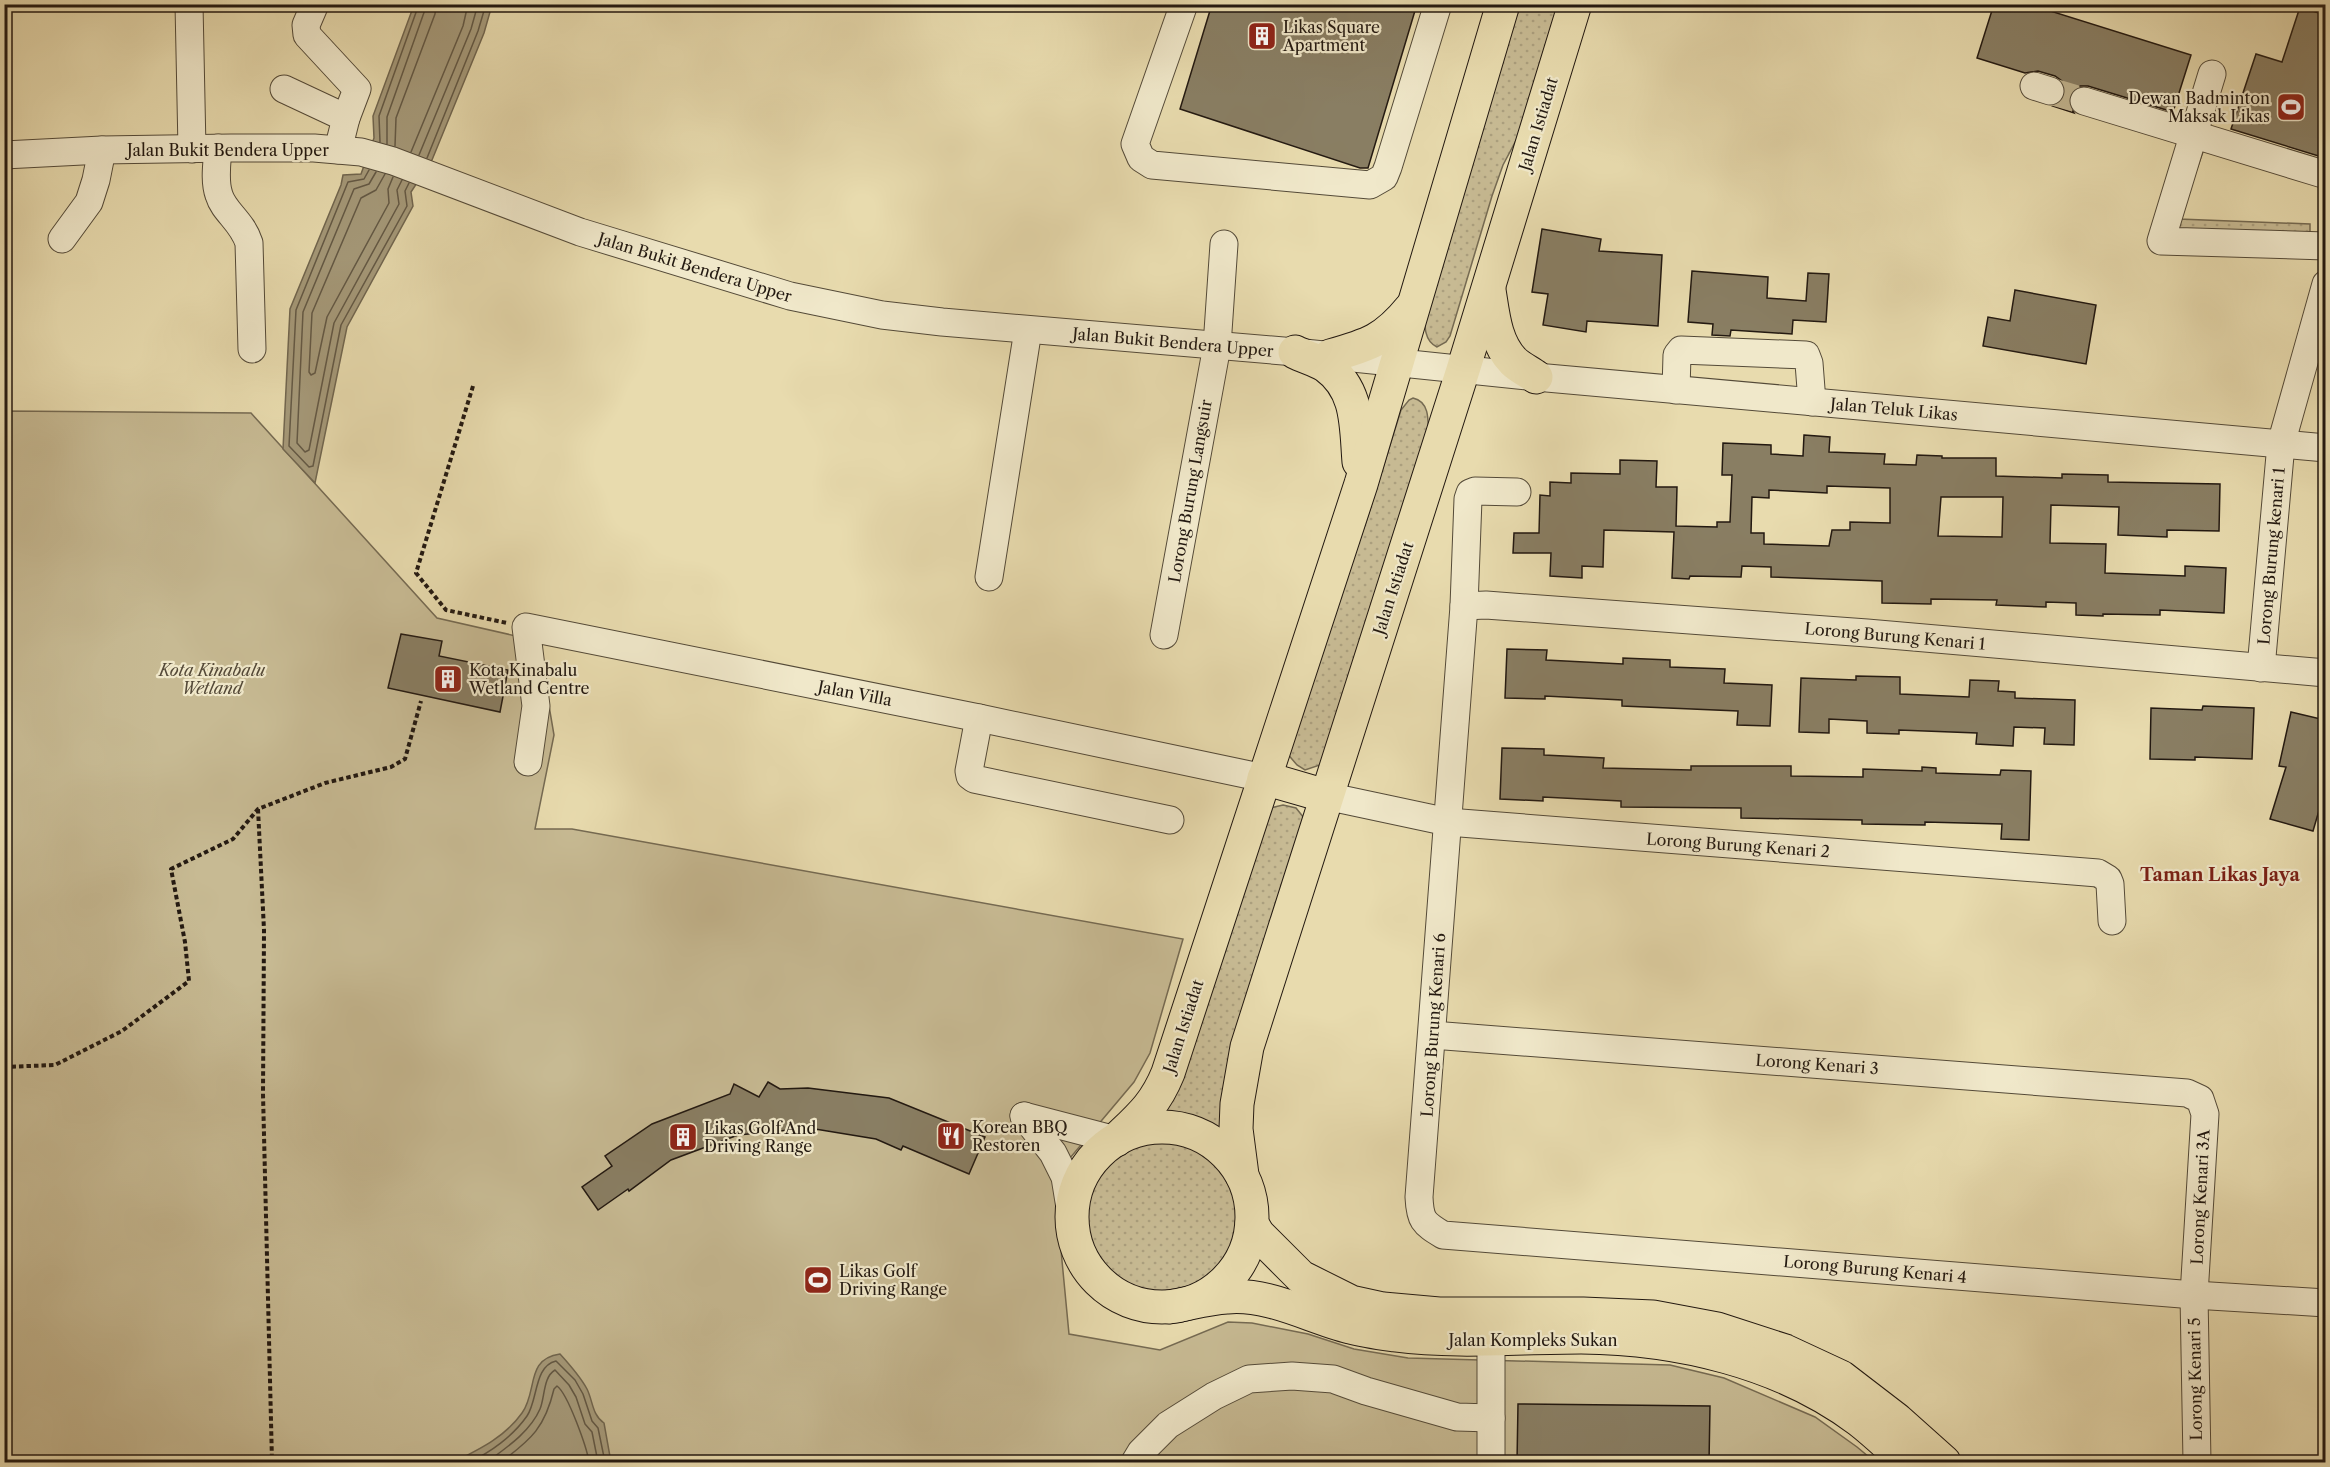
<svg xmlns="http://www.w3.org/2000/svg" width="2330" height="1467" font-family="'Libre Caslon Text',serif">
	<defs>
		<pattern id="grass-dots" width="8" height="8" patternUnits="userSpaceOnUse" patternTransform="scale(1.5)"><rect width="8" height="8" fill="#c7ba93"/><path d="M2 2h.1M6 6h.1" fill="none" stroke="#ab9f7e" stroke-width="1.8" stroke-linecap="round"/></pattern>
	</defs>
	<rect width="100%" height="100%" fill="#e8dbae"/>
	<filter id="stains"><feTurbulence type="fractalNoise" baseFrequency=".00333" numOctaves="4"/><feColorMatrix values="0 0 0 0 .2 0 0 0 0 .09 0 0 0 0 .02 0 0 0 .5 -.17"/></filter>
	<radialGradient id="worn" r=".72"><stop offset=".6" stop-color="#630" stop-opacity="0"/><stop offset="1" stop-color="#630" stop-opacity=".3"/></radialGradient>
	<g fill="url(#grass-dots)" stroke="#756a52" stroke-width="1.5">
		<path d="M1521,5H1565L1530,114L1503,165L1492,196L1450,336L1446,342L1437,347C1422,340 1425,321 1425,307L1511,30Z"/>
		<path d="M2204,149L2179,219L2310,224V233L2178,232L2174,222L2197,151Z"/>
		<path d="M1413,398C1431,402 1428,423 1428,438L1323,764L1305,770L1297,765L1286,752L1367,519L1401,410L1409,400Z"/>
		<path d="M1283,805L1296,808L1304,818L1225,1139C1207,1121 1185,1118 1161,1115L1270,808Z"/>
		<circle cx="1162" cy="1214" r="79"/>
	</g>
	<path fill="#c7ba93" stroke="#756a52" stroke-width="1.5" d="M5,411L251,413L437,618L538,641L554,735L535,829H572L1183,939L1150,1053L1134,1082L1054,1177L1069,1334L1160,1350L1228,1322L1252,1323L1308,1334L1354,1349L1408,1358L1670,1365L1724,1378L1815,1417L1857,1447L1875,1462H5Z"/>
	<g fill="#a59979" stroke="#71664f" stroke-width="1.5">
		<path d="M414,5H492L484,33L432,160L411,192L413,206L347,327L315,483L283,449L290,309L341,185L343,175L361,174L374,138L373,116Z"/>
		<path d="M560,1354C570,1365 580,1376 587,1389C593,1401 592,1415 604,1423L611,1462H454C480,1449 505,1437 522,1413C538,1391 525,1359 560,1354Z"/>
	</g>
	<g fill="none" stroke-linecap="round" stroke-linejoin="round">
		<g stroke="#645945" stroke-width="1.5">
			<path d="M380,142L379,116L419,4"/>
			<path d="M387,144V117L427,4"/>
			<path d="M395,146L396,118L435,14L436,4"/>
			<path d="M411,152L463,26L468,4"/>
			<path d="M419,155L471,29L478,4"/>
			<path d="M427,158L478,31L486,4"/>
			<path d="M369,170L364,179L348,182L296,310L289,446L309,467L313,466L341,325L407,206L405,191L409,183"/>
			<path d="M376,172L369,184L354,189L303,312L297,443L305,452L309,450L334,323L399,204L397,190L402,180"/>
			<path d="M385,174L376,190L361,198L312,313L309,372L311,375L315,373L327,317L389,203L388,189L393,177"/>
			<path d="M469,1462C490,1453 513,1436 527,1416C538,1400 534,1366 556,1361L575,1380L583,1394L592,1421L598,1428L605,1462"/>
			<path d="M487,1462C506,1448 530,1432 540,1409C545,1397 543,1377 555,1370L569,1385L576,1397L585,1424L592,1432L598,1462"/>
			<path d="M501,1462C532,1439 545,1427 554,1389L557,1386C568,1394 587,1448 589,1462"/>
		</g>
	</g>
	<g fill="#897e63" stroke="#231911" stroke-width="1.5" fill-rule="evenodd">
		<path d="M1212,4H1417L1368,168H1360L1180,109Z"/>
		<path d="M1994,4H2028L2191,55L2173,112L2088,86H2080L2073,90L2069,96V105L2074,113L2053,106L2061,102L2065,95V87L2062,81L2055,76L2038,71L2025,73L1977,58Z"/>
		<path d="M2300,7L2325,15V158L2231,129L2256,54L2282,62Z"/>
		<path d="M1542,229L1601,239L1599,251L1662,255L1658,326L1587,321L1586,332L1543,325L1548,294L1532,292Z"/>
		<path d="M1692,271L1768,277L1767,298L1806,301L1808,273L1829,274L1826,322L1793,320L1792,334L1731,330L1730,336L1712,335L1713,324L1688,322Z"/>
		<path d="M2015,290L2096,305L2086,364L1983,346L1988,317L2010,321Z"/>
		<path d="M1804,435L1830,437L1829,452L1885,454L1884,464L1916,465L1917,455L1942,456V458H1996V476L2062,478V474L2108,475V482L2220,484L2219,531L2167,530V537L2118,535L2119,507L2051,505L2050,543L2106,544L2105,573L2185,576V566L2226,568L2224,613L2160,610V615L2103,614V616L2076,615V603L2046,602V607L1996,605L1997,600L1931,599V604L1882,603V581L1771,577V567L1742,566L1741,577L1690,576L1689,579L1672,578L1674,532L1604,530L1603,567L1582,566V578L1550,576L1551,553H1513L1514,533H1539L1540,495L1550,496V482L1571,483V473L1620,474V460L1657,461L1656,487H1677L1676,526L1717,527V522H1730L1732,475H1722L1723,443L1771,445V454L1803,456ZM1827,486L1890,488V523L1850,522V530H1832L1829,546L1764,544V533H1751L1752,497L1769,498V490L1827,493ZM1941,497H2003L2002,537L1938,536Z"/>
		<path d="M401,634L442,641L439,656L508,670L500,712L388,688Z"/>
		<path d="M1507,649L1547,650L1546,660L1623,664V658L1670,660V667L1725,669L1724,683L1772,685L1770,726L1737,725L1738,711L1622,706V700L1545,696V699L1505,698Z"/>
		<path d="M1856,676L1900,677V694L1969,697L1970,680L1999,681L1998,691L2015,692V698L2075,700L2074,745L2044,744L2045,728L2014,727L2013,746L1976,744L1977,733L1899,730V734L1867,733V721L1829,719V733L1799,732L1801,678L1856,680Z"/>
		<path d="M2203,706L2254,708L2252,759L2195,757V760L2150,759L2151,708L2202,710Z"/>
		<path d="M2291,712L2325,720L2321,740L2325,741V790L2313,831L2270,819L2286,767L2279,766Z"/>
		<path d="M1502,748L1544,749V755L1604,758L1603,768L1691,770V766H1791V776L1863,777V769L1922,771V767L1936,768V773L2000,775L2001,770L2031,771L2029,840L2001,839L2002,824L1925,822V825L1862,824V820L1741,818V808L1621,807V801L1543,797V801L1500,799Z"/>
		<path d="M768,1082L780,1089L808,1088L889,1098L985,1137L969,1174L903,1146L901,1150L876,1139L809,1128L738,1135L671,1160L629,1191L628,1189L598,1210L582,1187L612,1166L605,1156L652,1124L730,1094L734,1084L759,1097Z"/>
		<path d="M1518,1404L1710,1406L1709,1462H1517Z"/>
	</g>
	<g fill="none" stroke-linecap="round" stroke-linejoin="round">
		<path stroke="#c1b48f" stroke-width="27" stroke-dasharray="27 14" stroke-linecap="butt" d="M2050,91L2084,101"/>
		<g stroke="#544a38" stroke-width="29">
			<g id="minor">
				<path d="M189,4L192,149"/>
				<path d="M315,4L306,25L307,35L357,89L346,118L338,150"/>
				<path d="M1184,4L1135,144L1141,158L1152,165L1370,185L1384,177L1388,167L1438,4"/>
				<path d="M2212,74L2161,241L2326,246"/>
				<path d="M2034,86L2050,91"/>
				<path d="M284,89L346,118"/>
				<path d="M2084,101L2326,175"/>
				<path d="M218,148C217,163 214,181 219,195C224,212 242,221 249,243L252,349"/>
				<path d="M4,155L102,150L231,148H314L361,152L393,161L580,232L790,296L882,315L942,322L1295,352L1536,377L2326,448"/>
				<path d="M62,239L89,202L96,180L102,150"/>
				<path d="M1676,390L1677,355L1681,350L1806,355L1809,363L1812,402"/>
				<path d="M1517,492L1475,491L1470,493L1468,499L1464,606L1419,1197C1420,1220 1423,1223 1443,1235L2194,1295L2326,1303"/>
				<path d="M989,577L1028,330"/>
				<path d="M1464,606L1486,605L1867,633L2326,673"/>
				<path d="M1164,635L1217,346L1224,244"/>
				<path d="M2261,668L2281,444L2326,284"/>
				<path d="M979,718L969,771L970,776L974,779L1170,820"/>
				<path d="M528,762L536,706L526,627L979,718L1264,778"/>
				<path d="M1326,796L1448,822L2098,873L2108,879L2110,884L2112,921"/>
				<path d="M1432,1035L2187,1093L2200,1099L2205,1114L2194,1295L2197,1462"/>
				<path d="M1024,1116L1053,1153L1065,1177L1071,1214"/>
				<path d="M1024,1116L1116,1140"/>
				<path d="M1135,1462L1141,1452L1168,1425L1214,1396L1249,1379L1292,1376L1333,1379L1366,1391L1457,1417L1491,1418"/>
				<path d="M1491,1462V1339"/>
			</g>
		</g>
		<g stroke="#231911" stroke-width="35">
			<g id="major">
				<path d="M1489,290C1493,315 1495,342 1513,361C1519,367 1529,372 1536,377"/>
				<path d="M1295,352C1305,357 1317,360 1326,366C1359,390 1356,426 1359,462"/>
				<path d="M1330,356C1369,345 1385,340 1411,308"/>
				<path d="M1264,778L1326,796"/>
				<circle cx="1162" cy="1217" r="90"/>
				<path d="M1116,1140C1140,1117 1155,1105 1168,1073L1361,484L1503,4"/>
				<path d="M1242,1175L1236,1129L1237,1104L1247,1047L1463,370L1575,4"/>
				<path d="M1252,1224L1258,1234L1301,1277L1351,1302L1383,1309L1439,1314H1583L1653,1317L1717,1329L1785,1351L1841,1377L1897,1420L1944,1462"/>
				<path d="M1169,1307C1188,1304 1208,1298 1227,1297C1270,1293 1310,1317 1350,1327C1364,1331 1380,1333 1395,1335C1457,1343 1518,1337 1581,1337C1677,1338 1780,1361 1859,1420C1876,1433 1891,1448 1907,1462"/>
			</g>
		</g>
		<g stroke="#231911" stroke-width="4" stroke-dasharray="4.5 3" stroke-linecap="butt">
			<path d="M473,386L416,573L446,610L507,623"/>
			<path d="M258,809L264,930L263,1094L272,1462"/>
			<path d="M4,1067L55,1065L122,1031L189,981L185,942L171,869L233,839L258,809L325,783L391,767L405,759L421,701"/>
		</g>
		<use href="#minor" stroke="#f0e8ca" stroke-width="27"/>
		<use href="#major" stroke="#e8dbae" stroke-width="33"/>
	</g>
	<defs>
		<g id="building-square" transform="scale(1.5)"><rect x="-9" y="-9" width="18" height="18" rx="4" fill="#8f2418" stroke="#f0e8ca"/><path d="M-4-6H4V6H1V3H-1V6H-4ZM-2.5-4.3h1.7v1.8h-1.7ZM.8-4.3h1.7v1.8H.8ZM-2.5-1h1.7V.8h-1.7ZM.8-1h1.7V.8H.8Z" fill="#fff"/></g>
		<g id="stadium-square" transform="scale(1.5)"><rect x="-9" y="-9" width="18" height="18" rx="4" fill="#8f2418" stroke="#f0e8ca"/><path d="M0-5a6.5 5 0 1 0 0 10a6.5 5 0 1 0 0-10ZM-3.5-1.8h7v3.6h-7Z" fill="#fff"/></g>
		<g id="restaurant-square" transform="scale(1.5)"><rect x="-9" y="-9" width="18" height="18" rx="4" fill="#8f2418" stroke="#f0e8ca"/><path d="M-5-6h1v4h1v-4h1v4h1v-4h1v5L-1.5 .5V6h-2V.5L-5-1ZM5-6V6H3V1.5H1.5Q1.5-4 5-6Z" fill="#fff"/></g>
	</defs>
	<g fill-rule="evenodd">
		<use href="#building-square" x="1262" y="36"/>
		<use href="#stadium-square" x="2291" y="107"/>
		<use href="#building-square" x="448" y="679"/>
		<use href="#restaurant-square" x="951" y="1136"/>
		<use href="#building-square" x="683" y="1137"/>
		<use href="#stadium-square" x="818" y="1280"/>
	</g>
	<g text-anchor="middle" stroke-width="4.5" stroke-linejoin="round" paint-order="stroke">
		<g font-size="16" fill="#231911" stroke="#f0e8ca" text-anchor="start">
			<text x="1283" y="33">Likas Square<tspan x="1283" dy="18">Apartment</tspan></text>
			<text x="2270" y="104" text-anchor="end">Dewan Badminton<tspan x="2270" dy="18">Maksak Likas</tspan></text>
			<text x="469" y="676">Kota Kinabalu<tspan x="469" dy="18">Wetland Centre</tspan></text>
			<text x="972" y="1133">Korean BBQ<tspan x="972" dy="18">Restoren</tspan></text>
			<text x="704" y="1134">Likas Golf And<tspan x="704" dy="18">Driving Range</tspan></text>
			<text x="839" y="1277">Likas Golf<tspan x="839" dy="18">Driving Range</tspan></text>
		</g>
		<g font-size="16" fill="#231911" stroke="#f0e8ca">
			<text transform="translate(1538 124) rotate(-73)" y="6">Jalan Istiadat</text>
			<text x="228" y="156">Jalan Bukit Bendera Upper</text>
			<text transform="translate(695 267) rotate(17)" y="6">Jalan Bukit Bendera Upper</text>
			<text transform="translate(1173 342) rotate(5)" y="6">Jalan Bukit Bendera Upper</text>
			<text transform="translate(1894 409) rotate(5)" y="6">Jalan Teluk Likas</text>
			<text transform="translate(1190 491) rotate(-80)" y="6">Lorong Burung Langsuir</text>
			<text transform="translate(2271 556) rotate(-85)" y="6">Lorong Burung kenari 1</text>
			<text transform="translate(1393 588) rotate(-72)" y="6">Jalan Istiadat</text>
			<text transform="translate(1895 636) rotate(5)" y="6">Lorong Burung Kenari 1</text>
			<text transform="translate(855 693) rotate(11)" y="6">Jalan Villa</text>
			<text transform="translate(1738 845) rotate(4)" y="6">Lorong Burung Kenari 2</text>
			<text transform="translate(1433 1025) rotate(-86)" y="6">Lorong Burung Kenari 6</text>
			<text transform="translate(1183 1026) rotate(-72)" y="6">Jalan Istiadat</text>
			<text transform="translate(1817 1064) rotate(4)" y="6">Lorong Kenari 3</text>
			<text transform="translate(2200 1197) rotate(-87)" y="6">Lorong Kenari 3A</text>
			<text transform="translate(1875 1269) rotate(5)" y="6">Lorong Burung Kenari 4</text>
			<text x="1533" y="1346">Jalan Kompleks Sukan</text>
			<text transform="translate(2195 1379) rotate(-91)" y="6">Lorong Kenari 5</text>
		</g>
		<g font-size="16" font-style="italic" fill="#544938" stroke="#f0e8ca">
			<text x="212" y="676">Kota Kinabalu<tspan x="212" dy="18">Wetland</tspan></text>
		</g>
		<g font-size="18" font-weight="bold" fill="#7a1f14" stroke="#f0e8ca">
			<text x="2220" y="881">Taman Likas Jaya</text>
		</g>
	</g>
	<rect width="2330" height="1467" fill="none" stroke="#e8dbae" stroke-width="24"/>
	<rect x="6" y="6" width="2318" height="1455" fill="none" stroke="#231911" stroke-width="3"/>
	<rect x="12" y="12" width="2306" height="1443" fill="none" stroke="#231911" stroke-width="1.5"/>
	<rect width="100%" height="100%" filter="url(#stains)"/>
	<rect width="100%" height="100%" fill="url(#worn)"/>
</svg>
